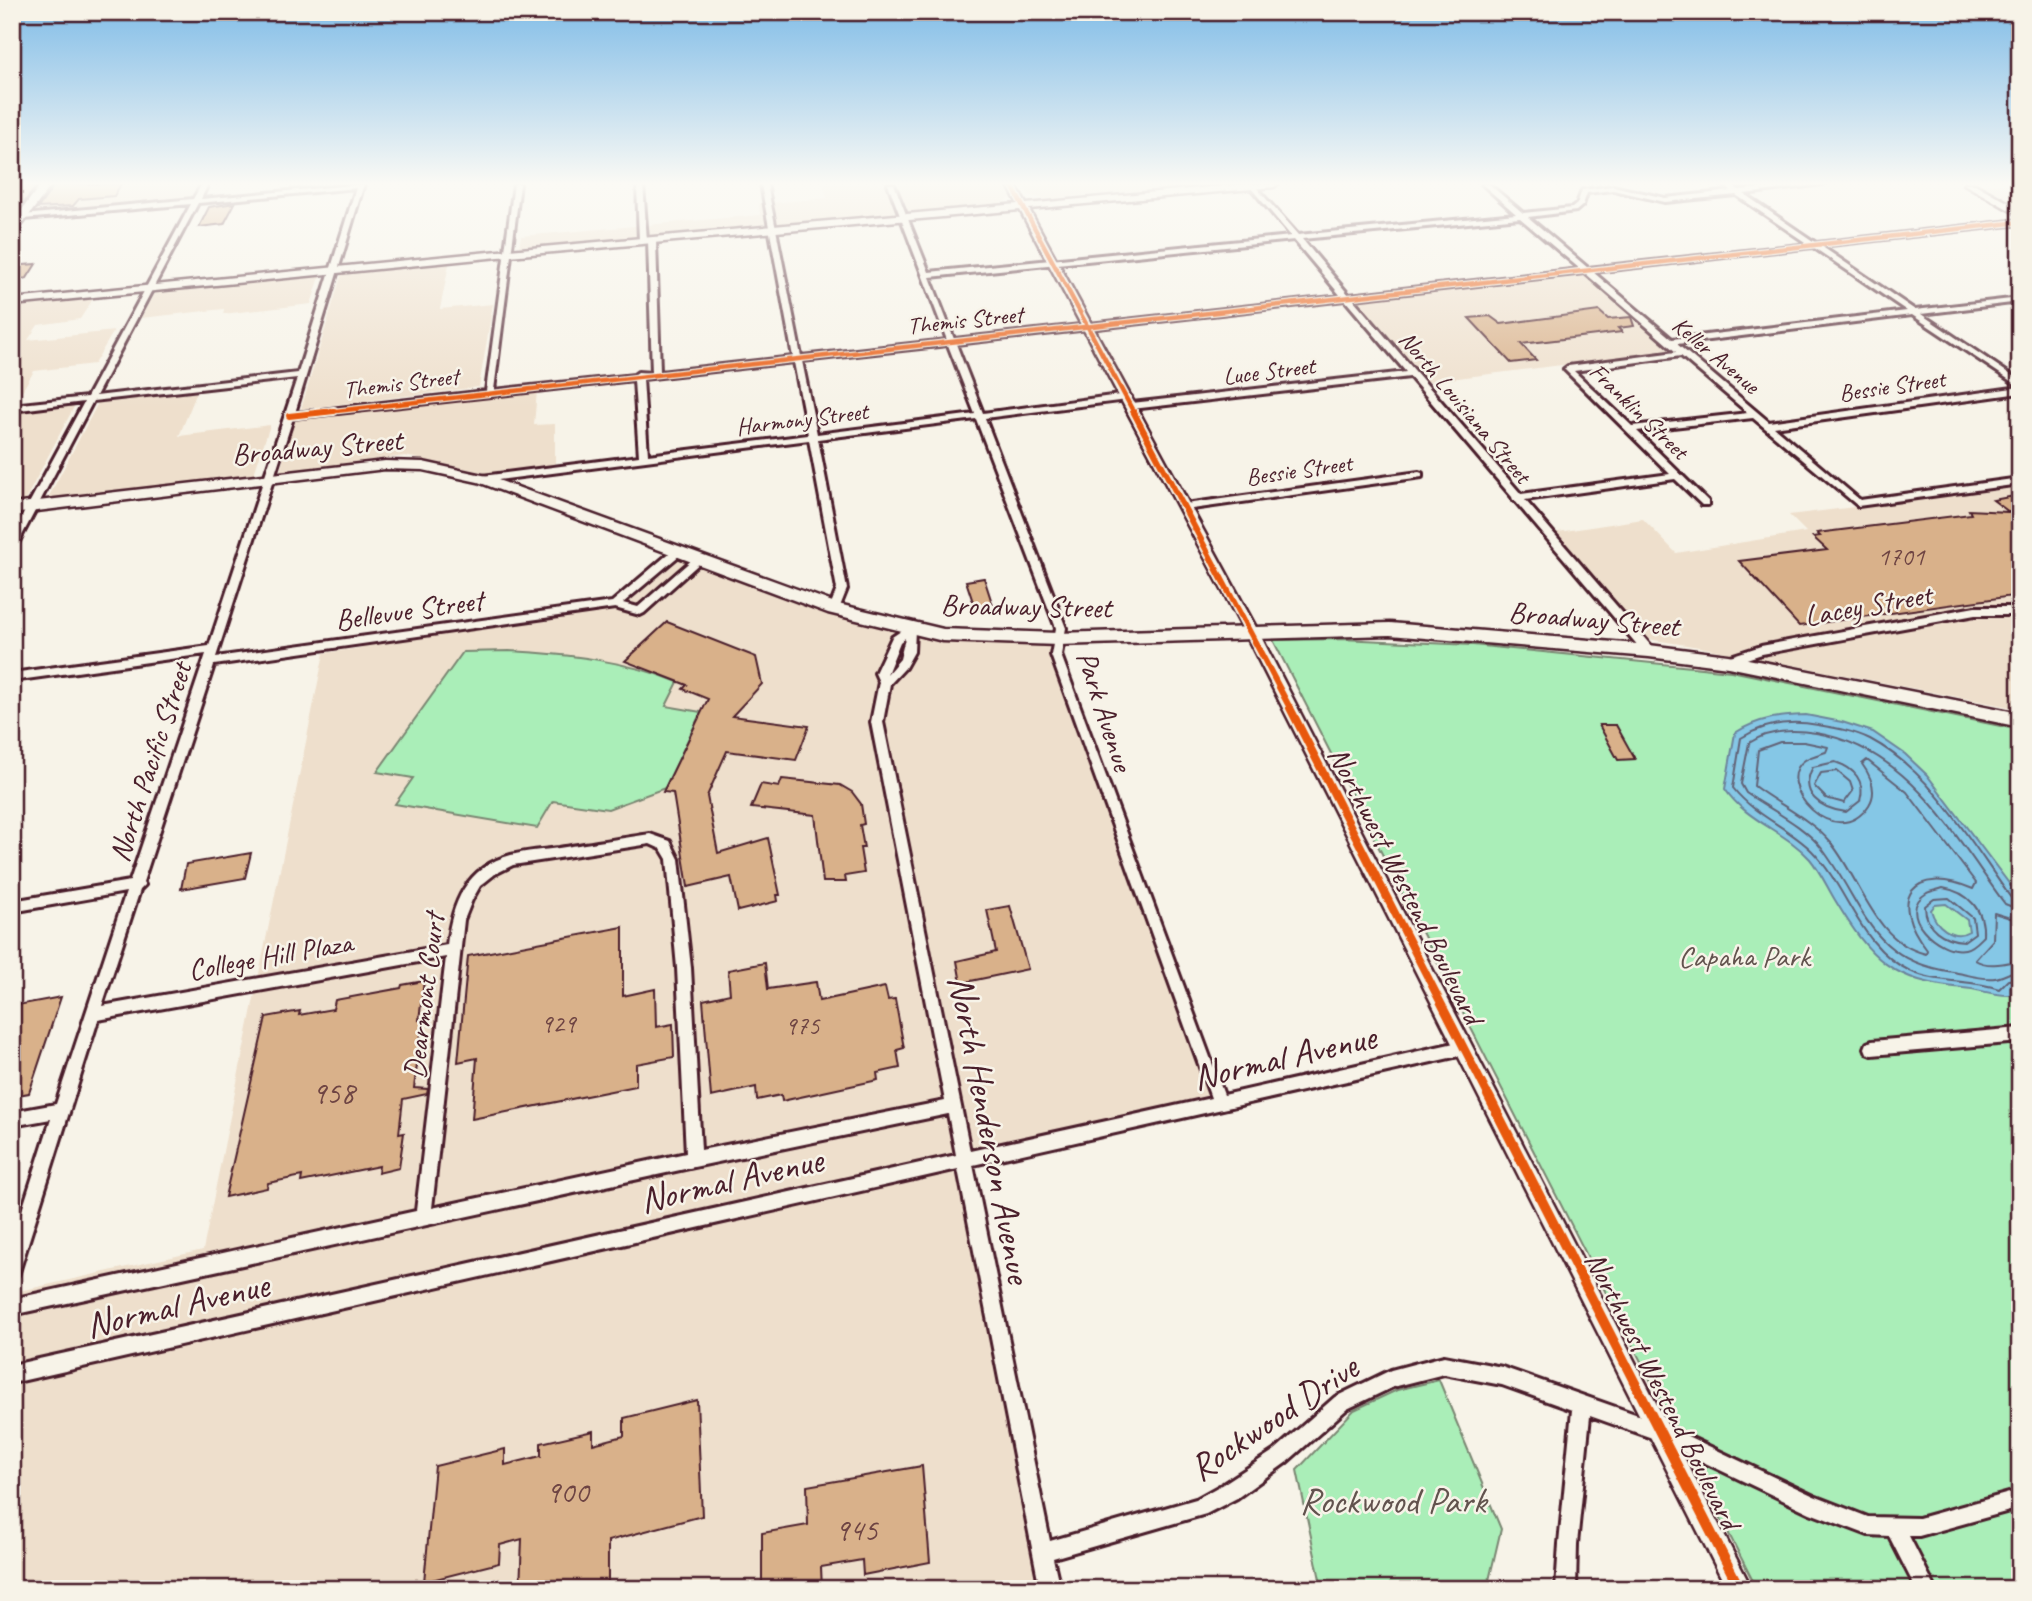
<svg xmlns="http://www.w3.org/2000/svg" width="2032" height="1601" font-family="Caveat,sans-serif">
	<rect width="100%" height="100%" fill="#f7f3e8"/>
	<filter id="ink" filterUnits="userSpaceOnUse"><feTurbulence type="fractalNoise" baseFrequency=".0143" numOctaves="2"/><feDisplacementMap in="SourceGraphic" scale="14" xChannelSelector="R" yChannelSelector="G"/><feConvolveMatrix kernelMatrix="1 2 1 2 8 2 1 2 1" color-interpolation-filters="sRGB"/></filter>
	<g filter="url(#ink)">
		<g fill="#eedfcc">
			<path d="M12,184H197L190,198L12,213Z"/>
			<path d="M823,184H1003L1011,198L999,204L519,248L521,236L760,215L759,204L827,198Z"/>
			<path d="M1022,184H1211L1044,199L1029,195Z"/>
			<path d="M1978,184H2020V207Z"/>
			<path d="M449,264L440,309L493,304L479,387L301,409L342,273Z"/>
			<path d="M321,274L311,304L223,314L224,309L141,318L155,291Z"/>
			<path d="M1588,276L1673,351L1426,382L1357,301Z"/>
			<path d="M93,299L80,319L38,325L28,340L114,331L94,364L34,371L16,401L12,402V307Z"/>
			<path d="M537,391L534,425L555,424V466L490,474L405,456L280,472L294,418Z"/>
			<path d="M197,392L179,436L270,425L254,474L47,500L98,403Z"/>
			<path d="M75,405L23,504L12,505V412Z"/>
			<path d="M2020,487V709L1699,647L1648,639L1552,533L1643,519L1676,553L1806,532L1789,515Z"/>
			<path d="M677,552L910,629L1058,639L1056,656L1220,1103L965,1160L1050,1589H12V1307L20,1291L203,1250L324,653L360,648L371,639L615,605Z"/>
		</g>
		<g fill="#aaeeb8" stroke="#7a8672" stroke-width="2">
			<path d="M1341,639L1473,645L1731,671L2020,730V1589H1757L1273,640Z"/>
			<path d="M509,651C568,654 623,660 678,682L666,706L701,712L665,788L608,809L553,801L537,828L395,804L413,778L377,772L463,652Z"/>
			<path d="M1439,1380L1501,1529L1487,1589H1322L1297,1470L1354,1410L1397,1390Z"/>
		</g>
		<path fill="#85c7e6" stroke="#6d849b" stroke-width="2" fill-rule="evenodd" d="M1806,715L1842,722L1873,732L1905,754L1927,775L2020,898V986L2010,987V995C1994,996 1980,989 1963,988C1892,981 1871,960 1835,900C1827,887 1820,871 1810,859C1785,831 1746,821 1725,789L1735,733C1758,718 1779,716 1806,715ZM1946,904L1967,920L1969,931C1952,941 1935,925 1931,910L1935,905Z"/>
		<g fill="none" stroke-linecap="round" stroke-linejoin="round">
			<g stroke="#626276" stroke-width="2">
				<path d="M1780,742H1804L1828,747L1826,752C1820,754 1811,756 1805,760C1771,783 1836,855 1869,805C1878,791 1870,775 1862,764L1867,760L1907,792L1976,883L1973,889C1913,864 1886,898 1927,950L1926,954C1874,942 1862,881 1831,843C1811,819 1779,805 1754,786L1758,750Z"/>
				<path d="M1835,762C1854,768 1866,781 1860,801L1846,812C1821,809 1798,794 1813,767Z"/>
				<path d="M1837,771L1850,782L1853,791L1844,803L1826,798L1814,786L1821,773Z"/>
				<path d="M1943,888C1968,892 1985,910 1983,936C1978,941 1972,948 1965,949C1938,954 1894,912 1927,893C1931,891 1938,890 1943,888Z"/>
				<path d="M1949,898L1973,918L1975,933L1964,941C1943,940 1925,928 1925,906L1934,899Z"/>
				<path d="M2020,901L2011,898C1971,842 1932,772 1870,739C1854,731 1836,728 1818,725C1791,720 1765,723 1741,738L1733,788C1755,816 1788,827 1812,851C1849,889 1859,947 1910,971C1937,984 1970,979 1999,989L2008,980L2020,979"/>
				<path d="M2020,910L2005,904C1954,835 1908,748 1816,733C1793,729 1769,730 1749,743L1741,784L1746,793C1771,810 1805,826 1823,850C1866,908 1869,960 1953,972C1965,974 1983,980 1995,978C2003,977 2011,971 2020,970"/>
				<path d="M2020,921L1994,913L1993,940L1975,960C1989,968 2005,963 2020,960"/>
			</g>
		</g>
		<g fill="#d9b18a" stroke="#4a1f2b" stroke-width="2">
			<path d="M12,184H38L23,204L12,202Z"/>
			<path d="M55,184H121L114,196L79,199L73,206L38,208Z"/>
			<path d="M235,203L224,224L199,227L209,207Z"/>
			<path d="M36,264L27,278L12,281V266Z"/>
			<path d="M1599,311L1608,319L1631,317L1634,326L1618,328L1622,332L1521,344L1536,360L1511,363L1469,318L1490,316L1501,324Z"/>
			<path d="M2020,495V595L1799,626L1739,561L1827,550L1813,537L1820,536L1817,533L1971,514L1969,510L2009,512L1993,500Z"/>
			<path d="M984,578L994,609L976,611L966,581Z"/>
			<path d="M667,622L756,657L762,684L732,716L809,726L796,760L727,751L707,796L718,853L768,838L780,895H777L778,901L738,911L731,877L688,887L673,793L663,792L708,699L683,689L687,685L625,661Z"/>
			<path d="M1599,725H1616L1635,759L1618,760Z"/>
			<path d="M782,779L840,785L852,792L861,804L864,824L860,825L864,848H860L864,873L845,876L846,882H823L815,815L751,808L761,784L779,787Z"/>
			<path d="M251,853L245,878L181,889L186,864Z"/>
			<path d="M1010,906L1028,969L961,983L957,961L996,952L987,910Z"/>
			<path d="M623,927V996L655,989L656,1027L673,1024L674,1057L636,1064V1086L472,1119L477,1058L458,1062L468,956Z"/>
			<path d="M765,963L768,989L816,982L819,1001L885,987L888,1000L895,999L904,1048L897,1050L900,1068L877,1073L878,1080L782,1101L781,1095L757,1100L756,1087L711,1097L703,1000L730,994L728,970Z"/>
			<path d="M424,981L419,1020L423,1019L414,1088L428,1089L427,1094L403,1099L399,1134L404,1133L399,1168L378,1173L379,1166L301,1182L302,1176L268,1183L267,1188L225,1197L266,1017L300,1011L299,1015L333,1009L335,1000L401,988L402,985Z"/>
			<path d="M61,997L29,1093L12,1096V1006Z"/>
			<path d="M697,1400L702,1516L608,1541V1589H520L522,1539L500,1545L499,1563L424,1582L435,1466L505,1449V1465L541,1456V1443L593,1431V1444L624,1436V1418Z"/>
			<path d="M922,1466L930,1562L863,1575L862,1560L821,1567L822,1589H762V1533L808,1525L807,1486Z"/>
		</g>
		<g fill="none" stroke-linecap="round" stroke-linejoin="round">
			<g stroke="#4a1f2b" stroke-width="6">
				<g id="minor">
					<path d="M202,184H208L201,199L364,184L295,413L486,391L514,184H520L494,390L634,375L638,372L652,373L648,240L652,238L656,240L660,372L793,357L761,184H767L801,356L947,340L888,184H894L929,272L1291,236L1250,187L1249,186L1251,184L1254,185L1298,235L1516,214L1482,184H1489L1523,213L1572,208L1577,204L1582,190L1613,186L1665,198L1731,191L1722,184H1730L1739,190L1799,184H1823L1744,194L1816,243L2020,220V224L1821,246L1915,310L2020,298V302L1921,314L2020,381V393L1774,427L1860,500L2020,478V484L1858,506L1753,418L1637,431L1708,501V505H1702L1675,479L1525,500L1653,648L1654,651L1653,654H1645L1515,501L1513,500L1512,497L1410,377L1132,409L1128,406L1132,403L1406,372L1345,300L956,344L983,413L1127,394L1131,397L1127,400L985,418L1066,628L1061,655L1224,1095L1463,1041L1468,1043L1470,1048L1468,1053L1463,1055L973,1165L1050,1541L1196,1499L1223,1484L1275,1450L1335,1397L1391,1370L1444,1356L1502,1367L1658,1422L1814,1496L1868,1517L1919,1518L2020,1490V1508L1919,1536H1909L1936,1589H1916L1889,1536L1868,1535L1810,1513L1655,1439L1590,1416L1577,1544L1576,1589H1556L1559,1544L1572,1410L1502,1385L1444,1374L1393,1387L1347,1409L1287,1462L1237,1498L1206,1514L1053,1558L1060,1589H1040L958,1169L12,1383V1365L956,1155L948,1114L694,1167L12,1315V1299L416,1211L446,957L98,1020L20,1269L18,1275L12,1277V1242L51,1119L12,1126V1112L56,1104L126,892L12,912V901L130,881L206,654L12,681V673L209,646L297,378L93,401L17,545L12,548V535L84,402L12,411V405L87,397L191,204L12,220V216L193,199ZM356,188L298,373L96,396L198,203ZM1613,190L1665,202L1736,195L1808,244L1588,268L1528,217L1576,211L1583,205L1587,193ZM1520,218L1580,269L1349,295L1302,239ZM1294,240L1341,296L954,339L930,277ZM1813,247L1907,311L1672,339L1593,272ZM1585,273L1676,352L1568,366L1564,369L1670,474L1521,494L1353,299ZM1912,315L2020,387L1769,422L1677,344ZM948,345L975,414L817,434L802,361ZM1681,356L1748,413L1632,426L1574,371ZM794,362L808,435L648,455L643,379ZM634,380L639,456L482,476L477,479L482,482L809,440L837,589L829,609L834,613L839,609L847,589L818,439L976,419L1056,628L1051,655L1211,1098L970,1151L883,722L890,684L905,668L914,652L915,629L910,625L892,637L875,673L879,682L871,722L945,1101L701,1150L691,968L679,859L670,841L650,834C620,839 589,843 559,848C543,850 526,851 511,855C466,867 452,903 447,945L102,1006L140,890L145,885L143,882L214,665L615,608L640,615L644,613L703,560L698,557L694,558L638,607L623,603L681,554V550H673L612,602L216,657L293,418ZM905,638L900,659L887,674L900,642ZM650,844L661,849L667,859L677,968L686,1153L432,1208L464,920L472,900L480,886L495,874L513,865Z"/>
					<path d="M637,184H643L647,241L643,243L639,241Z"/>
					<path d="M1419,472L1422,473V477L1185,510L1180,507L1185,504Z"/>
					<path d="M1975,607H2020V615H1975L1762,654L1728,665L1723,661L1724,658L1761,646Z"/>
					<path d="M2020,1028V1042L1872,1055L1867,1053L1865,1048L1867,1043L1872,1041Z"/>
				</g>
			</g>
			<g stroke="#4a1f2b" stroke-width="5">
				<g id="tertiary">
					<path d="M1007,184H1015L1026,204L1244,184H1278L1274,187L1029,209L1258,631L1752,1589H1727L1244,631L1020,210L509,256L12,305V299L509,250L1018,204Z"/>
					<path d="M1964,184H1975L2020,209V216Z"/>
				</g>
			</g>
			<g stroke="#4a1f2b" stroke-width="5">
				<g id="secondary">
					<path d="M41,184H52L16,233L12,234V223Z"/>
					<path d="M385,461L423,462L487,476L838,604L943,629L1058,633L1390,623L1649,645L1728,655L2020,713V727L1728,667L1649,657L1390,635L1058,645L943,641L828,613L478,482L423,470L385,469L12,514V504Z"/>
				</g>
			</g>
			<use href="#minor" fill="#f7f3e8" fill-rule="evenodd"/>
			<use href="#tertiary" fill="#f7f3e8" fill-rule="evenodd"/>
			<use href="#secondary" fill="#f7f3e8" fill-rule="evenodd"/>
			<g stroke="#f7f3e8" stroke-width="7">
				<g id="cycleway-far3">
					<path d="M1011,184L1134,413"/>
					<path d="M318,413L2020,222"/>
				</g>
			</g>
			<g stroke="#f7f3e8" stroke-width="10">
				<g id="cycleway-far2">
					<path d="M1133,411L1291,710"/>
					<path d="M289,416L334,411"/>
				</g>
			</g>
			<g stroke="#f7f3e8" stroke-width="12">
				<path id="cycleway-far1" d="M1290,708L1489,1097"/>
			</g>
			<g stroke="#f7f3e8" stroke-width="14">
				<path id="cycleway" d="M1488,1095L1740,1589"/>
			</g>
			<use href="#cycleway-far3" stroke="#e8590c" stroke-width="4.5"/>
			<use href="#cycleway-far2" stroke="#e8590c" stroke-width="6"/>
			<use href="#cycleway-far1" stroke="#e8590c" stroke-width="8"/>
			<use href="#cycleway" stroke="#e8590c" stroke-width="10"/>
		</g>
	</g>
	<linearGradient id="sky" x2="0" y2="1"><stop stop-color="#80bce7"/><stop offset="0.45" stop-color="#fbfaf5"/><stop offset="1" stop-color="#fbfaf5" stop-opacity="0"/></linearGradient>
	<rect width="2032" height="408" fill="url(#sky)"/>
	<g text-anchor="middle" stroke-width="5" stroke-linejoin="round" paint-order="stroke">
		<g font-size="24" fill="#4a1f2b" stroke="#f7f3e8">
			<text transform="translate(965 320) rotate(-6)" y="8">Themis Street</text>
			<text transform="translate(1716 355) rotate(40)" y="8">Keller Avenue</text>
			<text transform="translate(1269 371) rotate(-7)" y="8">Luce Street</text>
			<text transform="translate(401 383) rotate(-7)" y="8">Themis Street</text>
			<text transform="translate(1892 386) rotate(-8)" y="8">Bessie Street</text>
			<text transform="translate(1465 407) rotate(50)" y="8">North Louisiana Street</text>
			<text transform="translate(1639 411) rotate(44)" y="8">Franklin Street</text>
			<text transform="translate(802 419) rotate(-7)" y="8">Harmony Street</text>
			<text transform="translate(1299 470) rotate(-8)" y="8">Bessie Street</text>
		</g>
		<g font-size="26" fill="#6e4443">
			<text x="1901" y="565">1701</text>
			<text x="558" y="1032">929</text>
			<text x="802" y="1034">975</text>
		</g>
		<g font-size="30" fill="#4a1f2b" stroke="#f7f3e8">
			<text transform="translate(317 447) rotate(-5)" y="10">Broadway Street</text>
			<text transform="translate(1868 605) rotate(-10)" y="10">Lacey Street</text>
			<text transform="translate(1026 606) rotate(1)" y="10">Broadway Street</text>
			<text transform="translate(409 610) rotate(-8)" y="10">Bellevue Street</text>
			<text transform="translate(1594 619) rotate(5)" y="10">Broadway Street</text>
			<text transform="translate(1105 711) rotate(72)" y="10">Park Avenue</text>
			<text transform="translate(150 762) rotate(-72)" y="10">North Pacific Street</text>
			<text transform="translate(1406 885) rotate(63)" y="10">Northwest Westend Boulevard</text>
			<text transform="translate(270 956) rotate(-10)" y="10">College Hill Plaza</text>
			<text transform="translate(424 996) rotate(-83)" y="10">Dearmont Court</text>
			<text transform="translate(1663 1390) rotate(63)" y="10">Northwest Westend Boulevard</text>
		</g>
		<g font-size="30" fill="#62534e" stroke="#f7f3e8">
			<text x="1744" y="966">Capaha Park</text>
		</g>
		<g font-size="32" fill="#6e4443">
			<text x="333" y="1103">958</text>
			<text x="567" y="1502">900</text>
			<text x="856" y="1540">945</text>
		</g>
		<g font-size="37" fill="#4a1f2b" stroke="#f7f3e8">
			<text transform="translate(1284 1056) rotate(-13)" y="13">Normal Avenue</text>
			<text transform="translate(991 1129) rotate(79)" y="13">North Henderson Avenue</text>
			<text transform="translate(731 1179) rotate(-13)" y="13">Normal Avenue</text>
			<text transform="translate(177 1304) rotate(-13)" y="13">Normal Avenue</text>
			<text transform="translate(1273 1417) rotate(-34)" y="13">Rockwood Drive</text>
		</g>
		<g font-size="37" fill="#62534e" stroke="#f7f3e8">
			<text x="1393" y="1513">Rockwood Park</text>
		</g>
	</g>
	<rect width="2032" height="1601" fill="none" stroke="#f7f3e8" stroke-width="42"/>
	<rect x="21" y="21" width="1990" height="1559" fill="none" stroke="#4a1f2b" stroke-width="2.5" filter="url(#ink)"/>
</svg>
